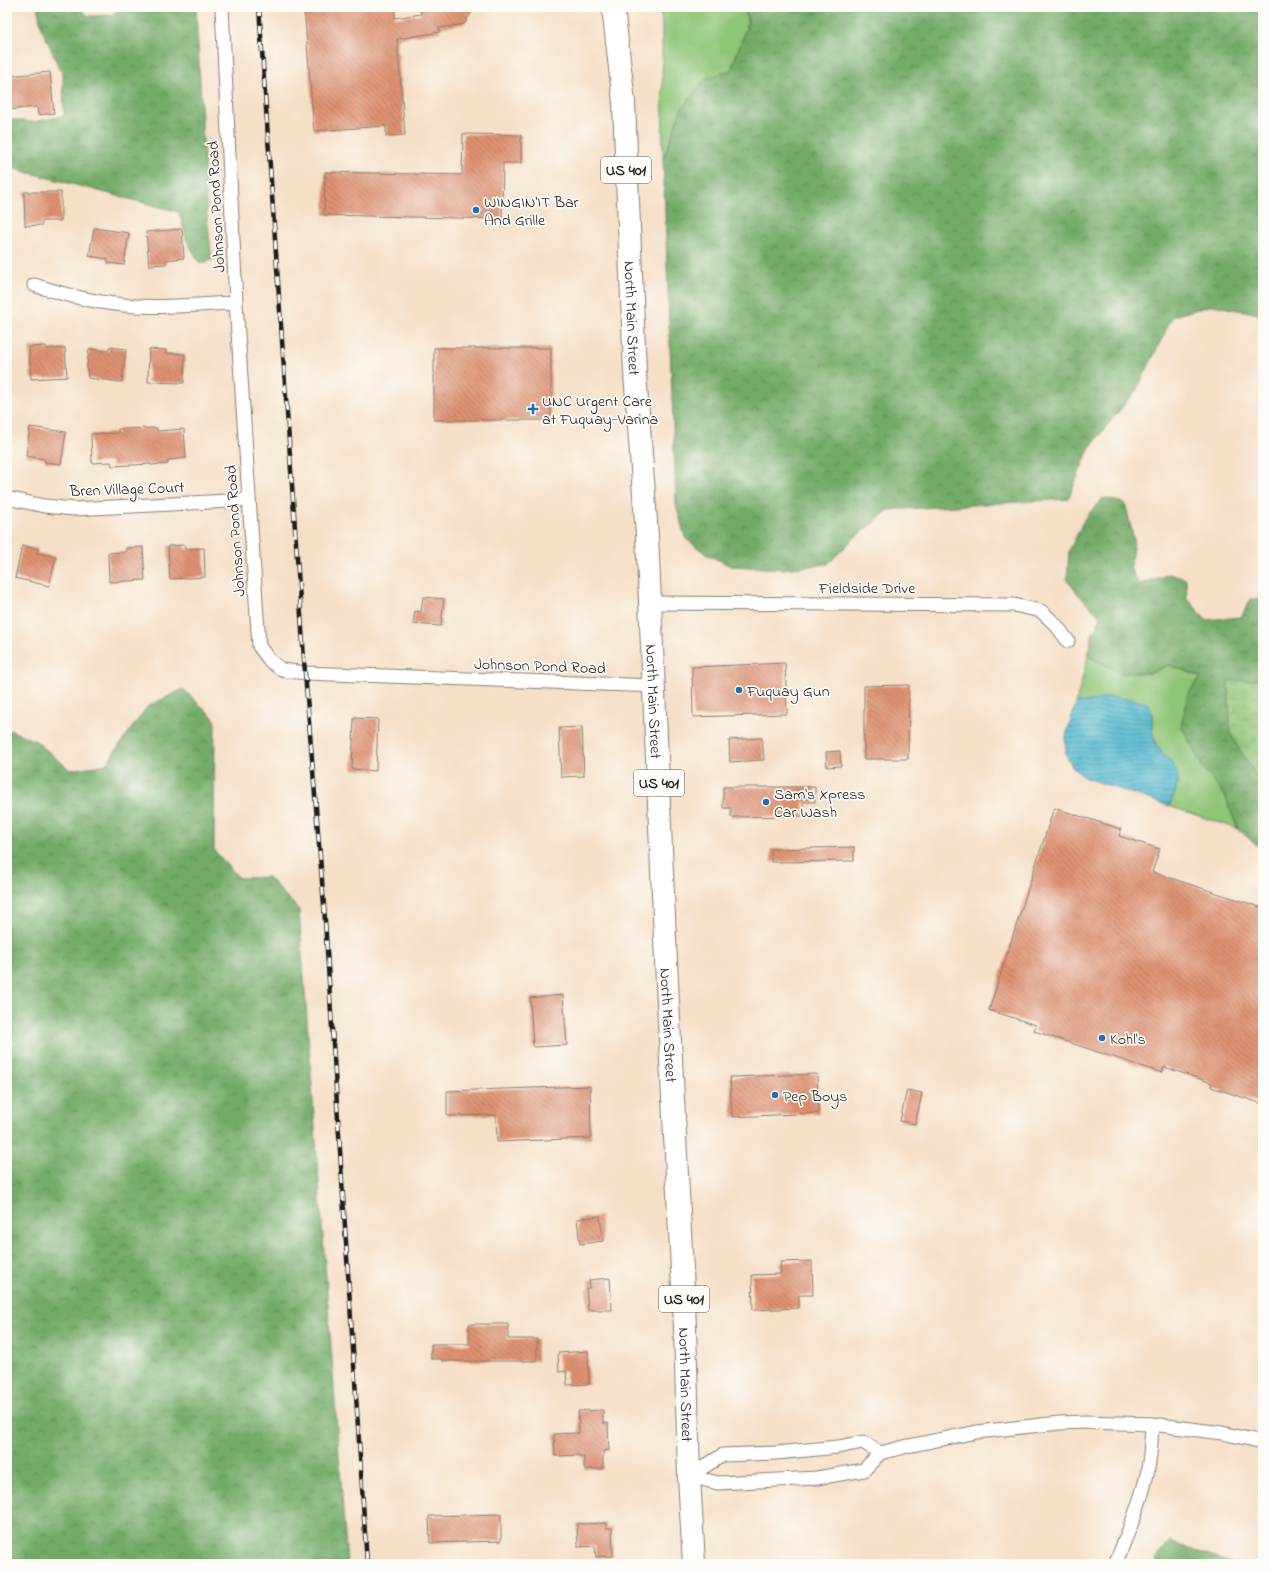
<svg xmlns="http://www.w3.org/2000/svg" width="1270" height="1571" font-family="'Indie Flower',sans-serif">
	<defs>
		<pattern id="forest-crowns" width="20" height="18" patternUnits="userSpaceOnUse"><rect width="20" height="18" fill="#73aa68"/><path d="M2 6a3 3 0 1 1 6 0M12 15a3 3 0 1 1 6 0" fill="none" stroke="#5e8a55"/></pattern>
		<pattern id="wetland-marsh" width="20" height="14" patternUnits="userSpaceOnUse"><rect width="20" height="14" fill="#8fc577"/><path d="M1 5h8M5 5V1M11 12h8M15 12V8" fill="none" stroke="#7ba966"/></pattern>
		<pattern id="water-rules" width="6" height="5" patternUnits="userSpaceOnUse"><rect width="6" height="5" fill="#4eb6cc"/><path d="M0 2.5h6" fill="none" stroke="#4093a5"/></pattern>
		<pattern id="building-back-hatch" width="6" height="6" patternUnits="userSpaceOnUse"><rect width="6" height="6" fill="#de9171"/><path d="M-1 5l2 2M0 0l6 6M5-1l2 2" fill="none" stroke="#b3765c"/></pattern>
	</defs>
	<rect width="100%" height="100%" fill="#fdfcf7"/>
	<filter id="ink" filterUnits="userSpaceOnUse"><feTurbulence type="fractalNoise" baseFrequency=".025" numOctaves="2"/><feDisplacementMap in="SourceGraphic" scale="8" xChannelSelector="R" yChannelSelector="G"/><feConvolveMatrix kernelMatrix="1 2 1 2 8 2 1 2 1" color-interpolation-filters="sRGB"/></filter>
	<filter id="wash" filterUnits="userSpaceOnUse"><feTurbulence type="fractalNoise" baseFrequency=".012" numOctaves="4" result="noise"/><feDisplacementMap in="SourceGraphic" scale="16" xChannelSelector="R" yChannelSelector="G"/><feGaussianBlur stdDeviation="0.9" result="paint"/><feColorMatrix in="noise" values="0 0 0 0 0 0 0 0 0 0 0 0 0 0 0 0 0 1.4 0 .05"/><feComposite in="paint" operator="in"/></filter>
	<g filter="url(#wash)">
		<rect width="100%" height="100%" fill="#f5dfc6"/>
		<g fill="#8fc577" stroke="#56704a">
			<path d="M659,7H744L748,23L731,70L705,79L681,110L663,160L662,22Z"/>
			<path d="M1088,656L1121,673H1151L1169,665L1201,677L1190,691L1202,766L1225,796L1238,829L1169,806L1176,791L1171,762L1157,747L1152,731V713L1091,702L1076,703Z"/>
		</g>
		<g fill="url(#forest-crowns)" stroke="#486342">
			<path d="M37,7H77L89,16L113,15L121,7H196L207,216L212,260L200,264L187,241L179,212L7,167V119L33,122L64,116L63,76L42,29Z"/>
			<path d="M744,7H1263V315L1213,305L1173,316L1137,389L1090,447L1068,499L889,510L854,538L828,564L783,569L731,566L706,554L685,538L676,504L663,160L681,110L705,79L731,70L748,23Z"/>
			<path d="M1103,498L1125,503L1134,539L1130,568L1139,584L1169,574L1186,579L1187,598L1206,620L1241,617L1251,599H1263V680L1228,681L1231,735L1263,787V851L1238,829L1225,796L1202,766L1181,725L1190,691L1201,677L1169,665L1151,673H1121L1088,656L1092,635L1101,618L1077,593L1067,579L1069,551L1085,518Z"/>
			<path d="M183,689L215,719L214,850L239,878L268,877L299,910L347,1564H7V729L36,741L70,770L106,764L147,707Z"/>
			<path d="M1169,1542L1234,1564H1155L1158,1554Z"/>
		</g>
		<path fill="url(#wetland-marsh)" stroke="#56704a" d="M1263,680V787L1231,735L1228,681Z"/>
		<path fill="url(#water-rules)" stroke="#356974" d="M1110,697L1132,699L1147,703L1152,713V731L1157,747L1171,762L1178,775L1176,791L1169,806L1083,777L1072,766L1066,755L1065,739L1076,703L1091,701Z"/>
		<g id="blocks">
			<g fill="url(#building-back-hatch)">
				<path d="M304,7H395V18L421,14L420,7H475L464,24L439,28L440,32L397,39L405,135L386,136V126L314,131Z"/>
				<path d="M50,72L54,113L38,115L37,107L7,110V76Z"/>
				<path d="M463,134L521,135V163H503L502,219L324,215L325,172L462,175Z"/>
				<path d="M24,192H61V221H42V225L25,226Z"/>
				<path d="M94,228L129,233L124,265L108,263V259L89,256Z"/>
				<path d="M182,229L184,258L166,260V264L149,265L146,232Z"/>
				<path d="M46,346V349L65,348L67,377L31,379L29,347Z"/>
				<path d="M109,347L126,349L122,382L88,378L87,366L89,349L108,351Z"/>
				<rect x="434" y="348" width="117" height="72"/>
				<path d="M149,349L166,350L165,353L185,354L184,383L148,382Z"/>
				<path d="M30,427L66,432L61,464L45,462V459L26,456Z"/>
				<path d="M157,428V431L184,429L186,458L168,460V464L151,465V464L112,466L111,462L92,463L91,434L118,433V429Z"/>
				<path d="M184,545L185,549L204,548L205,577L170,579L168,546Z"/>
				<path d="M22,546L38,549L37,553L56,557L49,586L15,578Z"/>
				<path d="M143,547L145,580L109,582L108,553L126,552V548Z"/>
				<path d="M423,597L444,599L441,626L413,624L415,611L421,612Z"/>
				<path d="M785,663L787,714L693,717L692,667Z"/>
				<path d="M909,685L908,759H864V686Z"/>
				<path d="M354,718L378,719L376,771L352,769Z"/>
				<path d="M582,727L584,776L561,777L559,728Z"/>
				<path d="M762,738L764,760L730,762L729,740Z"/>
				<path d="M840,751L841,766L827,767L826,752Z"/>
				<path d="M723,787H815V802H803V816L731,817V808H723Z"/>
				<path d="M1054,808L1121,829L1119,836L1160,849L1152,872L1263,908V926L1256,947L1263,949V1104L1211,1087L1212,1083L1164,1067L1162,1073L1034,1031L1036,1025L989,1010Z"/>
				<path d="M854,847V861L771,862V849Z"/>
				<path d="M563,995L567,1045L533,1047L530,998Z"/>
				<path d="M817,1074L819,1113L732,1117L730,1077Z"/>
				<path d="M590,1086L591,1138L497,1142L496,1115L447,1116V1091Z"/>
				<path d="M907,1090L922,1093L915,1124L900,1121Z"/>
				<path d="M600,1216L603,1241L580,1244L577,1219Z"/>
				<path d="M812,1261L813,1295H799V1308L753,1310L752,1275L781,1274L780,1262Z"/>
				<path d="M610,1278L612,1310H588L586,1288H590L589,1280Z"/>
				<path d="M469,1324H508V1339H537V1361H442V1359H431V1344H469Z"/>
				<path d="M588,1351L589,1384L567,1385L566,1371L559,1372L558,1353Z"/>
				<path d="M603,1410V1423H608L609,1450L603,1451V1469H584V1457H580V1455L555,1456L554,1434L579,1433L578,1411Z"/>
				<path d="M501,1514V1541L430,1543L429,1516Z"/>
				<path d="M606,1523V1528H612L613,1556L596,1557L595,1546L578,1547L577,1524Z"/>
			</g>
		</g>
	</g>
	<g filter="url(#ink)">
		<use href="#blocks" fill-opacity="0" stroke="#887e71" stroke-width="1"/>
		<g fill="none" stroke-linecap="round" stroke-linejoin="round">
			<g stroke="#887e71" stroke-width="15">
				<g id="minor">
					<path d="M222,7L236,303L259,646L270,661L282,670L305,673L655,686"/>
					<path d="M34,285C69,296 100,304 136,306C169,308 203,304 236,303"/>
					<path d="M7,498L44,506L74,509L248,500"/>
					<path d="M651,603L1014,605L1041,611L1056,625L1068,641"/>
					<path d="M689,1476L718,1483L817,1478L864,1470L880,1453L908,1446L977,1432L1060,1423L1086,1422L1152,1424L1222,1433L1263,1442"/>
					<path d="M689,1476L723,1455L776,1453L838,1447L863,1442L880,1453"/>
					<path d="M1115,1564C1126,1538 1137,1513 1144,1486C1150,1466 1151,1445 1152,1424"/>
				</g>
			</g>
			<g stroke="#887e71" stroke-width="24">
				<g id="trunk">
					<path id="s1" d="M613,7L624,103L635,373L647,535L667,983L685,1327L689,1476L694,1564"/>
				</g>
			</g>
			<use href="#minor" stroke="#fff" stroke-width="13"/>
			<use href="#trunk" stroke="#fff" stroke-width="22"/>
			<g stroke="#1c1c1c" stroke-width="4.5">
				<path id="rail" d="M259,7L305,673L324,905L367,1564"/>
			</g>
			<use href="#rail" stroke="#fdfcf7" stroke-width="3" stroke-dasharray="9" stroke-linecap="butt"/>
		</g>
	</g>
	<g fill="#1f6fb2" stroke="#fdfcf7" stroke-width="1.5">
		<circle cx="476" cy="210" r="4"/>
		<path d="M531 403h4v4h4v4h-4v4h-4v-4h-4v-4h4z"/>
		<circle cx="739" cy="690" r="4"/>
		<circle cx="766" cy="802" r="4"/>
		<circle cx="1102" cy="1038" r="4"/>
		<circle cx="775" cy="1095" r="4"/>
	</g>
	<g text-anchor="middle" stroke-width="3.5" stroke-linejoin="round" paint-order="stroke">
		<g fill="#fdfcf7" stroke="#605f5e" stroke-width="1">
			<rect x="601" y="157" width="50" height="26" rx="3"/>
			<rect x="634" y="770" width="50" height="26" rx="3"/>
			<rect x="659" y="1286" width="50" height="26" rx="3"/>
		</g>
		<g font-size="15" font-weight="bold" fill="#1c1c1c">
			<text x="626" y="175">US 401</text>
			<text x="659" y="788">US 401</text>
			<text x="684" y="1304">US 401</text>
		</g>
		<g font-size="16" fill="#1c1c1c" stroke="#fdfcf7" text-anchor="start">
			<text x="484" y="207">WINGIN'IT Bar<tspan x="484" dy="18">And Grille</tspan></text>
			<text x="542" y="406">UNC Urgent Care<tspan x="542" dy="18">at Fuquay-Varina</tspan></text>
			<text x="747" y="696">Fuquay Gun</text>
			<text x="774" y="799">Sam's Xpress<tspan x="774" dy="18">Car Wash</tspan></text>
			<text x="1110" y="1044">Kohl's</text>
			<text x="783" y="1101">Pep Boys</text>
		</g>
		<g font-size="16" fill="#1c1c1c" stroke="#fdfcf7">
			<text transform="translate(215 207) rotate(-93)" y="6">Johnson Pond Road</text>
			<text dy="6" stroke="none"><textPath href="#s1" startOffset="312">North Main Street</textPath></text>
			<text transform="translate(127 488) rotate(-2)" y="6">Bren Village Court</text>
			<text transform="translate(234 531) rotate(-94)" y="6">Johnson Pond Road</text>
			<text x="867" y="593">Fieldside Drive</text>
			<text transform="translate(540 665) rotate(2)" y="6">Johnson Pond Road</text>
			<text dy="6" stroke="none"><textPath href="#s1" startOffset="696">North Main Street</textPath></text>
			<text dy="6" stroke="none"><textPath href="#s1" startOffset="1020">North Main Street</textPath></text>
			<text dy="6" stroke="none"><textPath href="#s1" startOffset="1380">North Main Street</textPath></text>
		</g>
	</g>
	<rect width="1270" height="1571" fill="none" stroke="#fdfcf7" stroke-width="24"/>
</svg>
